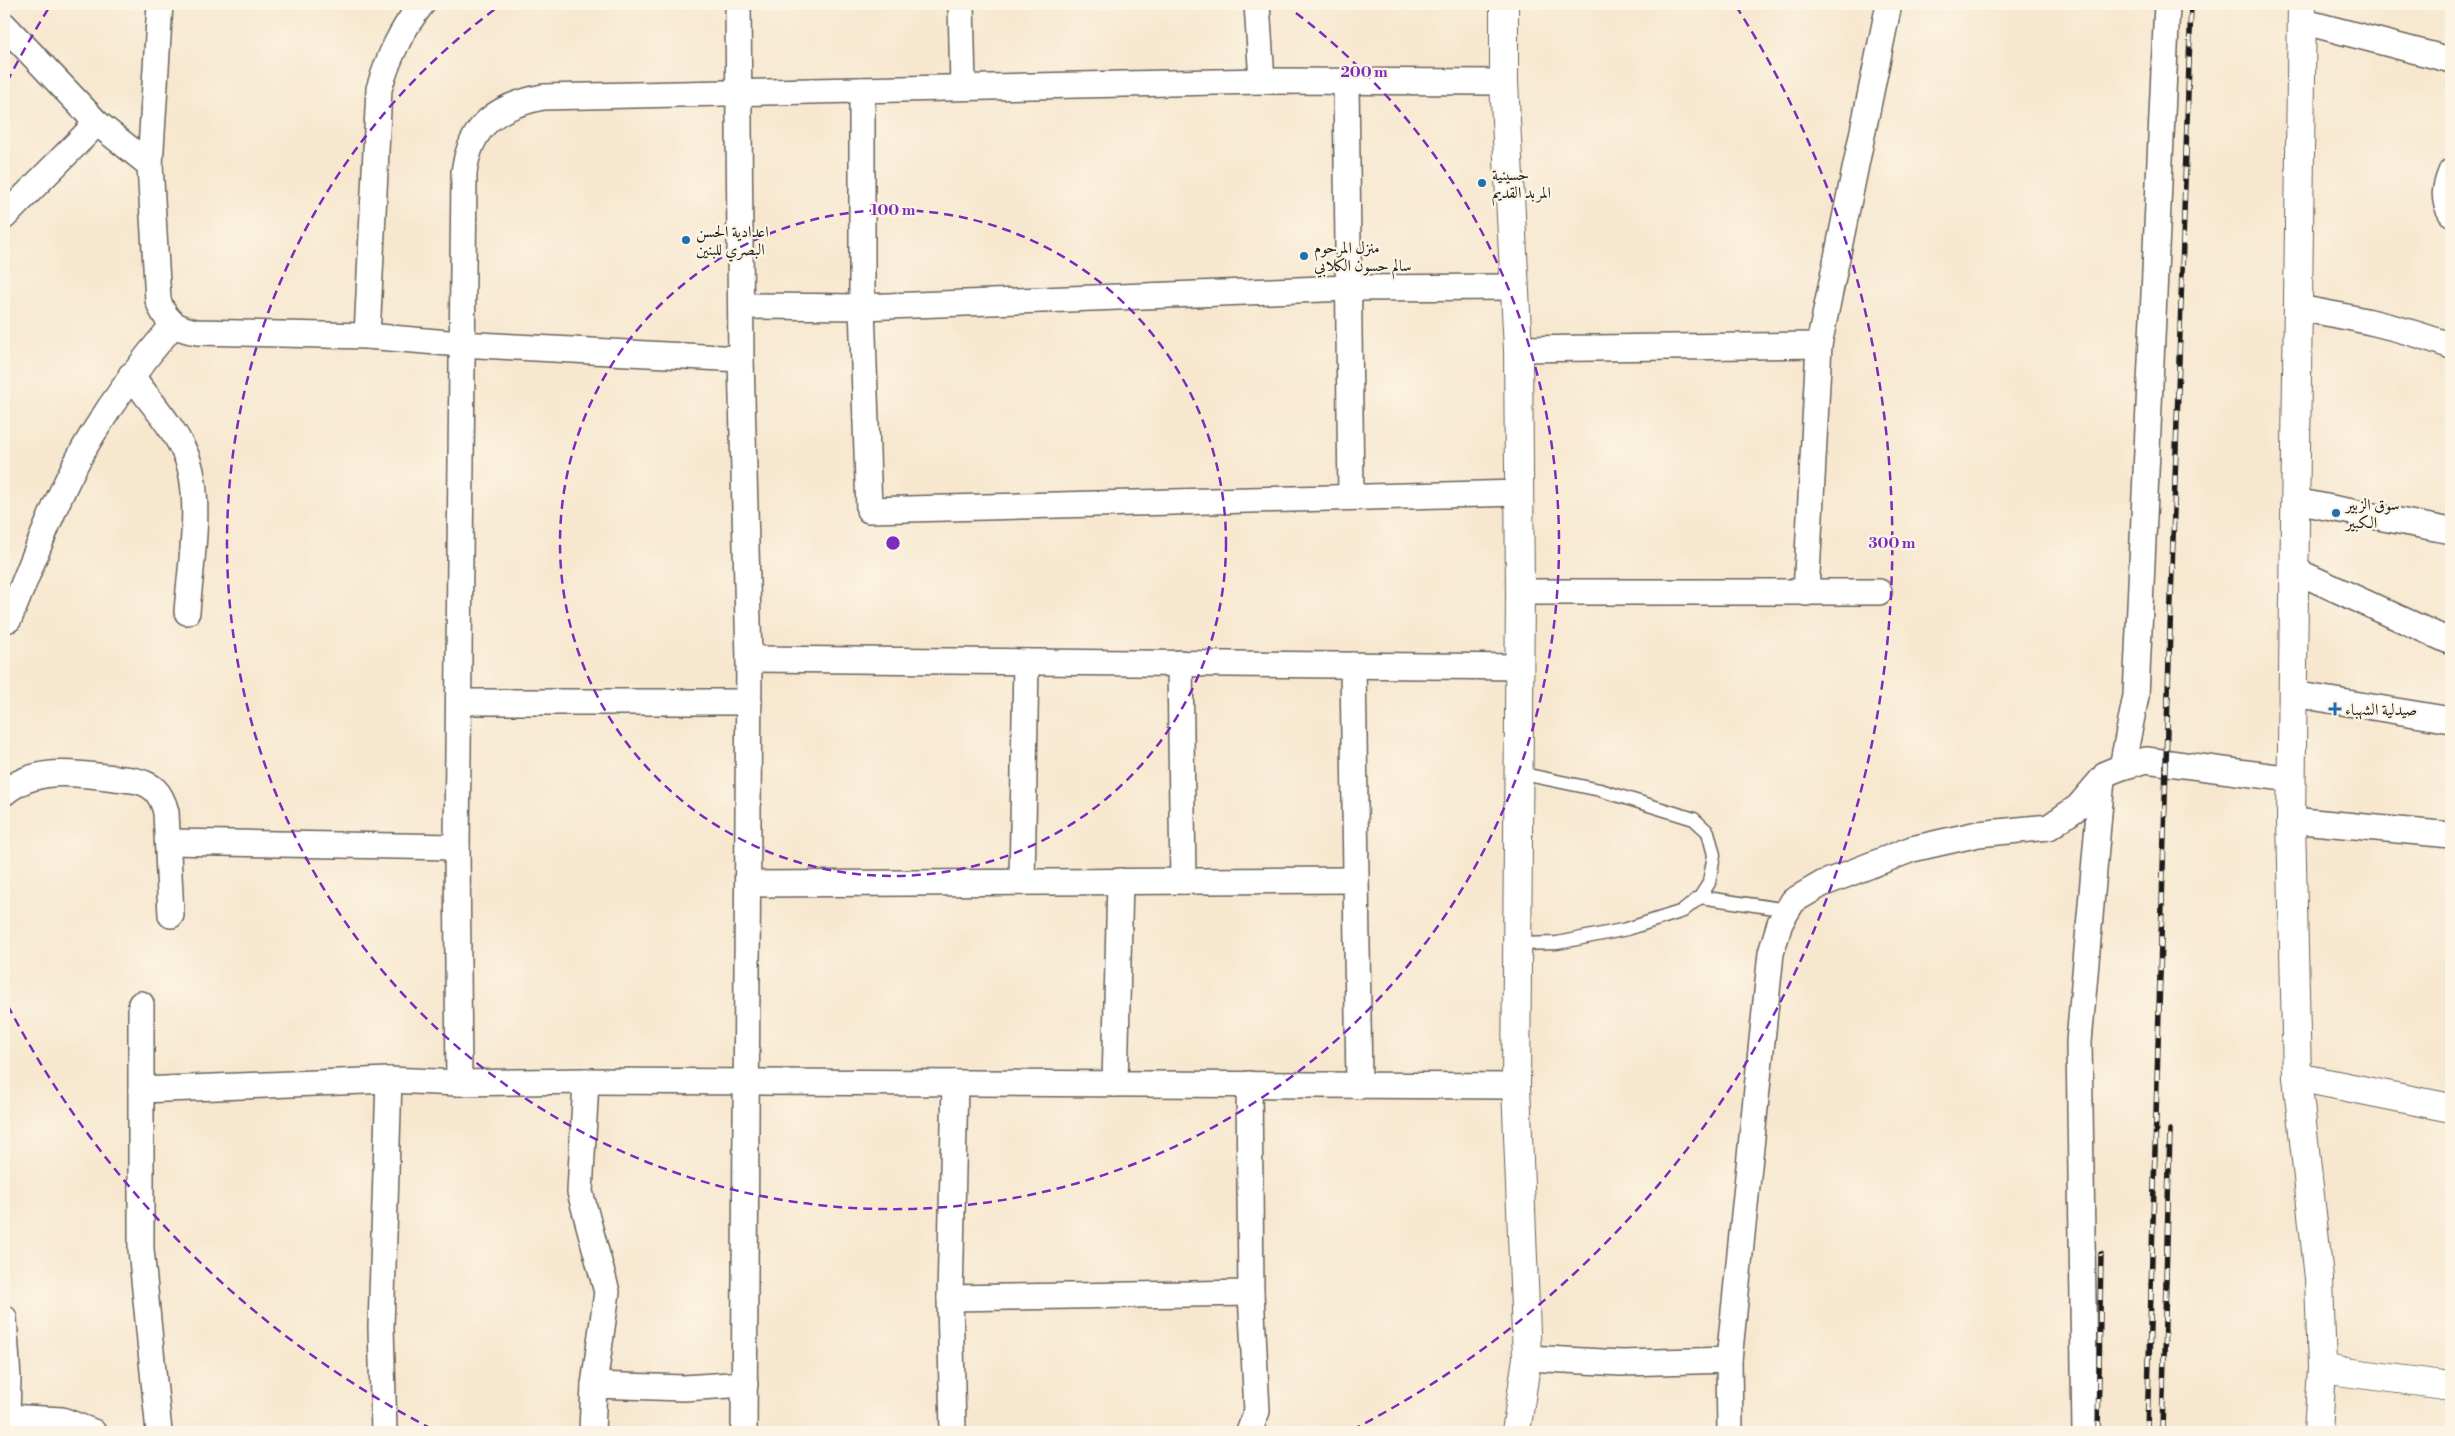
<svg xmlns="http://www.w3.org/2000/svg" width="2455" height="1436" font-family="'Libre Bodoni',Amiri,serif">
	<rect width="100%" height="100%" fill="#fcf5e5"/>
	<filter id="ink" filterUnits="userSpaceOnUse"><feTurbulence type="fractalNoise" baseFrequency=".02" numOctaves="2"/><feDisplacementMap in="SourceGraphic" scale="10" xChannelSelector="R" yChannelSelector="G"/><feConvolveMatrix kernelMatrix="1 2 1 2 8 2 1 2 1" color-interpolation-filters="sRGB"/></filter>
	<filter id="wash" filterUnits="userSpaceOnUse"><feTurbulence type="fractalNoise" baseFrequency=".0096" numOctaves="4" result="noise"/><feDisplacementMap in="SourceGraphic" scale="20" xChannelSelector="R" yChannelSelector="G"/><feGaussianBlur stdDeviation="1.12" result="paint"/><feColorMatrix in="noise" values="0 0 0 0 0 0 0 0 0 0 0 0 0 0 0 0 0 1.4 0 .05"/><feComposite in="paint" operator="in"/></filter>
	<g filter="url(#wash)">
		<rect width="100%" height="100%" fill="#f7e7cf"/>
	</g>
	<g filter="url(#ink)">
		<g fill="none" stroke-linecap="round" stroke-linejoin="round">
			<g stroke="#69635b" stroke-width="15">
				<g id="service">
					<path d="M1700,897L1788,910"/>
					<path d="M1518,944L1557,943L1627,929L1683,911L1700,897L1709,883L1714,855L1708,832L1694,819L1600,790L1519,773"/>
				</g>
			</g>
			<g stroke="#69635b" stroke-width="28">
				<g id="minor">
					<path d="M160,4L150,165L158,300C165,321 176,329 197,332L367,336L460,344L741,359"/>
					<path d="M738,4L741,359L749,659L744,1432"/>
					<path d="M961,4L963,86"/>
					<path d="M1257,4L1262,81"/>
					<path d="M2301,21L2451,60"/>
					<path d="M4,25L97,123L150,165"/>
					<path d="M1346,81L1351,497"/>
					<path d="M862,90V307L869,510L1519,493"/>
					<path d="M2451,172C2445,187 2442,199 2451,213"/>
					<path d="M4,217L97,123"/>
					<path d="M742,306L862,307L1349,288L1514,287"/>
					<path d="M2298,308C2351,317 2401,327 2451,346"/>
					<path d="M367,336L379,89C389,56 401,30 422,4"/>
					<path d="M1518,349L1819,345"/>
					<path d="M131,375C149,400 172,425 185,453C204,493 190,568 187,612"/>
					<path d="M2295,501L2451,531"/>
					<path d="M2294,570L2451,642"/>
					<path d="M1520,592H1879"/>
					<path d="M1806,593L1819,345L1889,4"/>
					<path d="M9,619C35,558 57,492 92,435C116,396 143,360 173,325"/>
					<path d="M749,659L1520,667"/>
					<path d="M1180,663L1183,881"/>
					<path d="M1353,665L1359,1086"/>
					<path d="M2293,694L2451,720"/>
					<path d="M460,702H749"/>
					<path d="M2122,767L2136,696L2167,4"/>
					<path d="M4,793C41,762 88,776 132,780C152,783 161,792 166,812L171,915"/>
					<path d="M2291,820L2451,835"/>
					<path d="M168,842L457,847"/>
					<path d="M1022,882L1026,662"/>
					<path d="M748,884L1356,880"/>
					<path d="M141,1004V1249L159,1432"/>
					<path d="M586,1081L580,1192L607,1292L594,1385L592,1432"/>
					<path d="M459,1083L457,847L464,173C470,125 497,106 543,97L1262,81L1504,82"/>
					<path d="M1115,1084L1120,881"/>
					<path d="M1249,1084L1251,1293L1257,1411L1249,1432"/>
					<path d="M141,1090L389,1080L459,1083L586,1081L1516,1086"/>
					<path d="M950,1298L1251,1293"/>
					<path d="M4,1318L8,1379L7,1417L62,1420L93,1432"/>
					<path d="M1527,1358L1622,1363L1729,1360L1771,953L1780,923L1793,901L1822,884L1912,849L1978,834L2049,827L2078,807L2107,773L2122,767L2146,760L2292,779"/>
					<path d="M1729,1360L1730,1432"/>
					<path d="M594,1385L684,1388L745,1384"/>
					<path d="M384,1432L381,1327L389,1080"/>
					<path d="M953,1432L950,1298L955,1083"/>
					<path d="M2085,1432L2079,1042L2102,779"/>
				</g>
			</g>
			<g stroke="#69635b" stroke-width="30">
				<g id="tertiary">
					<path d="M1504,4V82L1518,349L1520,592L1516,1086L1527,1358L1516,1432"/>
					<path d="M2302,4L2291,820L2297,1077L2319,1278L2322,1369L2318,1432"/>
					<path d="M2297,1077L2451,1108"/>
					<path d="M2322,1369L2451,1386"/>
				</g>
			</g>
			<use href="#service" stroke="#fff" stroke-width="12"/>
			<use href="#minor" stroke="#fff" stroke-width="25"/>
			<use href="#tertiary" stroke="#fff" stroke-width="28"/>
			<g stroke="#1c1c1c" stroke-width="5.5">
				<g id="rail">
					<path d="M2098,1432L2101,1254"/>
					<path d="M2147,1432L2169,659L2191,4"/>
					<path d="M2162,1432L2170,1130"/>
				</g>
			</g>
			<use href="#rail" stroke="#fcf5e5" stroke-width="4" stroke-dasharray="11" stroke-linecap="butt"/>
		</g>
	</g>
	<g fill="none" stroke="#7b2cbf" stroke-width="2.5" stroke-dasharray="9 6">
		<circle cx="893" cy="543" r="333"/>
		<path d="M1284 4A666 666 0 1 1 502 4"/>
		<path d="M432 1429A999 999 0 0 1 7 1004M7 82A999 999 0 0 1 50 6M1736 6A999 999 0 0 1 1354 1429"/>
	</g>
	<g fill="#1f6fb2" stroke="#fcf5e5" stroke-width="2">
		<circle cx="1482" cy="183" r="5"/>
		<circle cx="686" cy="240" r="5"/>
		<circle cx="1304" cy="256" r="5"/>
		<circle cx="2336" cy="513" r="5"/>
		<path d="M2332.5 701.5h5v5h5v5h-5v5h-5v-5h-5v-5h5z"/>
	</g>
	<g text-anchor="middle" stroke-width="4.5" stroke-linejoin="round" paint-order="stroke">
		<g font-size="16" fill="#1c1c1c" stroke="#fcf5e5" text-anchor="start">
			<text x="1492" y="180">حسينية<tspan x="1492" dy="18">المربد القديم</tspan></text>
			<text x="696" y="237">اعدادية الحسن<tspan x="696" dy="18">البصري للبنين</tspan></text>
			<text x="1314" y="253">منزل المرحوم<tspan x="1314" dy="18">سالم حسون الكلابي</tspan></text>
			<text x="2346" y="510">سوق الزبير<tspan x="2346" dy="18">الكبير</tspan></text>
			<text x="2345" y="715">صيدلية الشهباء</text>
		</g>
	</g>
	<circle cx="893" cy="543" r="8" fill="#7b2cbf" stroke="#fcf5e5" stroke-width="2.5"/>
	<g font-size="15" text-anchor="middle" font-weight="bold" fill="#7b2cbf" stroke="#fcf5e5" stroke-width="4.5" stroke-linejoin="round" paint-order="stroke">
		<text x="1364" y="77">200 m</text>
		<text x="893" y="215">100 m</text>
		<text x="1892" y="548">300 m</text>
	</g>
	<rect width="2455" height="1436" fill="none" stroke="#fcf5e5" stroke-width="20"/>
</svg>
